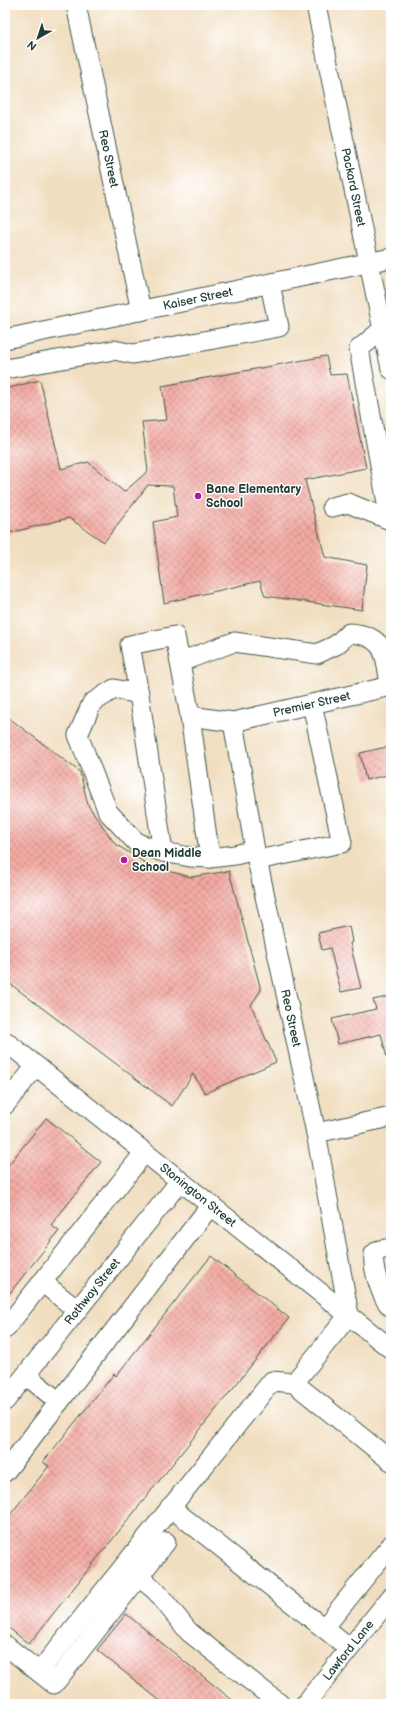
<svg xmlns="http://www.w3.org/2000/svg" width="396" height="1709" font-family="'Balsamiq Sans',sans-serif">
	<defs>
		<pattern id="building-cross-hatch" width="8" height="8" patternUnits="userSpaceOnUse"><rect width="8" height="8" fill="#f4aca4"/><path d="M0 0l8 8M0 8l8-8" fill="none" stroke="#c58d86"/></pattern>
	</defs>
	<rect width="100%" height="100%" fill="#fff"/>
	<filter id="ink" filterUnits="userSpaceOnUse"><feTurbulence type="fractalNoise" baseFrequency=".025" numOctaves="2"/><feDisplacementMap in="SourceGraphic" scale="8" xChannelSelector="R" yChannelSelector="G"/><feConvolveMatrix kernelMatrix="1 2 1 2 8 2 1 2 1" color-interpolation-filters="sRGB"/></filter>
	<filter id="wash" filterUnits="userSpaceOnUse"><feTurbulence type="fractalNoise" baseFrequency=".012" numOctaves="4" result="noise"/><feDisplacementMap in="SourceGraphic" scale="16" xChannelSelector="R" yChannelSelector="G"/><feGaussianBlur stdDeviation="0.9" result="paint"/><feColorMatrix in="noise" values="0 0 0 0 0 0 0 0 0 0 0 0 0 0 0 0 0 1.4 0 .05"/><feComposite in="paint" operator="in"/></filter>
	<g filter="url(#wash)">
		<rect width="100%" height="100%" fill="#f1dec0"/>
		<g id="blocks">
			<g fill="url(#building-cross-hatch)">
				<path d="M326,356L330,375L347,374L366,468L305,480L325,557L367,565L362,610L265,596L260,581L164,603L153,522L177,517L173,486L148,485L104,542L69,518L5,534V389L40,380L61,469L88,462L124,492L148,471L142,422L167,420L162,386Z"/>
				<path d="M5,715L80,772L88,805L115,844L152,867L191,877L229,871L261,990L251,1005L276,1062L205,1093L193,1074L172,1106L5,980Z"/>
				<path d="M391,746V774L366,780L360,753Z"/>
				<path d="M349,926L352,942L350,943L361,988L341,992L330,948L322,950L318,933Z"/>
				<path d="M391,996V1057L387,1058L381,1034L338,1044L332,1019L376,1009L373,1000Z"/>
				<path d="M46,1118L101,1162L51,1225L59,1231L5,1299V1169Z"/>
				<path d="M211,1256L289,1318L29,1644L5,1625V1521L49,1466L43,1462L114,1374L116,1376Z"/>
				<path d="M126,1614L237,1704H164L97,1650Z"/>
			</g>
		</g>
	</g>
	<g filter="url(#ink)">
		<use href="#blocks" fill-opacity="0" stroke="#3e5549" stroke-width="1"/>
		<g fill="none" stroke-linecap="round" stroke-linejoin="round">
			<g stroke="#3e5549" stroke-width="21">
				<g id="minor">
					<path id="s1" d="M76,5L141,311"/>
					<path id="s2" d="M316,5L391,369"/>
					<path d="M383,329L359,349L390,520H391"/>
					<path id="s3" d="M5,339L391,258"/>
					<path d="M5,369L114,350L133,354L279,327L270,284"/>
					<path d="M332,507L348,503L390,520"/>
					<path d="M180,662L234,642L317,654L336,645L349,633C386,635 386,656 390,686"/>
					<path d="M139,694L114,689L92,703L78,735L108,812L137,843L163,852L190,857L210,858"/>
					<path id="s4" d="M190,716L233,722L391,686"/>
					<path d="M163,852L139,694L130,645L175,636L190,716L210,858L235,855L255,850"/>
					<path d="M257,860L342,843L312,704"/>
					<path id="s5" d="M5,1041L391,1349"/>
					<path d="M5,1105L36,1066"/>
					<path d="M316,1133L391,1117"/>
					<path d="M391,1248L379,1250L374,1254C372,1267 381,1298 391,1307"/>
					<path d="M42,1282L77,1310"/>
					<path d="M5,1329L144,1153"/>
					<path d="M26,1375L59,1402"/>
					<path d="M294,1383L391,1461"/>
					<path id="s6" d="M5,1401L180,1181"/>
					<path d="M5,1472L211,1205"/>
					<path d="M170,1507L349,1648"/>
					<path d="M139,1577L156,1591L189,1632L280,1704"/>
					<path d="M324,1628L391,1545"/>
					<path d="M5,1645L54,1684L166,1542"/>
					<path d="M39,1672L272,1381L294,1383L349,1315L316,1133L255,850L233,722"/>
					<path id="s7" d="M305,1704L391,1597"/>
				</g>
			</g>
			<use href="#minor" stroke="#fff" stroke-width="19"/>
		</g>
	</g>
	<g fill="#b5179e" stroke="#fff" stroke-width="1.5">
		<circle cx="198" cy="496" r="4"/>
		<circle cx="124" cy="860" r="4"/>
	</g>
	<g text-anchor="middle" stroke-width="3" stroke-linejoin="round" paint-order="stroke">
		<g font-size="12" fill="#1f3d34" stroke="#fff">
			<text dy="4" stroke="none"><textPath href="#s1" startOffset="157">Reo Street</textPath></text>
			<text dy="4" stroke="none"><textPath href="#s2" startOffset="186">Packard Street</textPath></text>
			<text dy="4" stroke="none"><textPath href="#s3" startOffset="197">Kaiser Street</textPath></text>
			<text dy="4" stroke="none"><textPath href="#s4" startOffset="124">Premier Street</textPath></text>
			<text transform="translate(291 1018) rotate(78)" y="4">Reo Street</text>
			<text dy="4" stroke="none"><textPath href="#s5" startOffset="247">Stonington Street</textPath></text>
			<text dy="4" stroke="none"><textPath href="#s6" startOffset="140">Rothway Street</textPath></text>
			<text dy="4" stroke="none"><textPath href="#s7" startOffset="69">Lawford Lane</textPath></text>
		</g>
		<g font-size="12" font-weight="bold" fill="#1f3d34" stroke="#fff" text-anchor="start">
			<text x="206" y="493">Bane Elementary<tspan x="206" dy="14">School</tspan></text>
			<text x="132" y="857">Dean Middle<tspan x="132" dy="14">School</tspan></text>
		</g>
	</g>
	<rect width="396" height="1709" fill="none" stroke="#fff" stroke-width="20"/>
	<g transform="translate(38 38) rotate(219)" stroke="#ffffff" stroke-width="3" paint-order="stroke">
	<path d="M0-3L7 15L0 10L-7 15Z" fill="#1f3d34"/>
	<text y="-6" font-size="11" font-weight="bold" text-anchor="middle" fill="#1f3d34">N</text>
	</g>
</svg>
